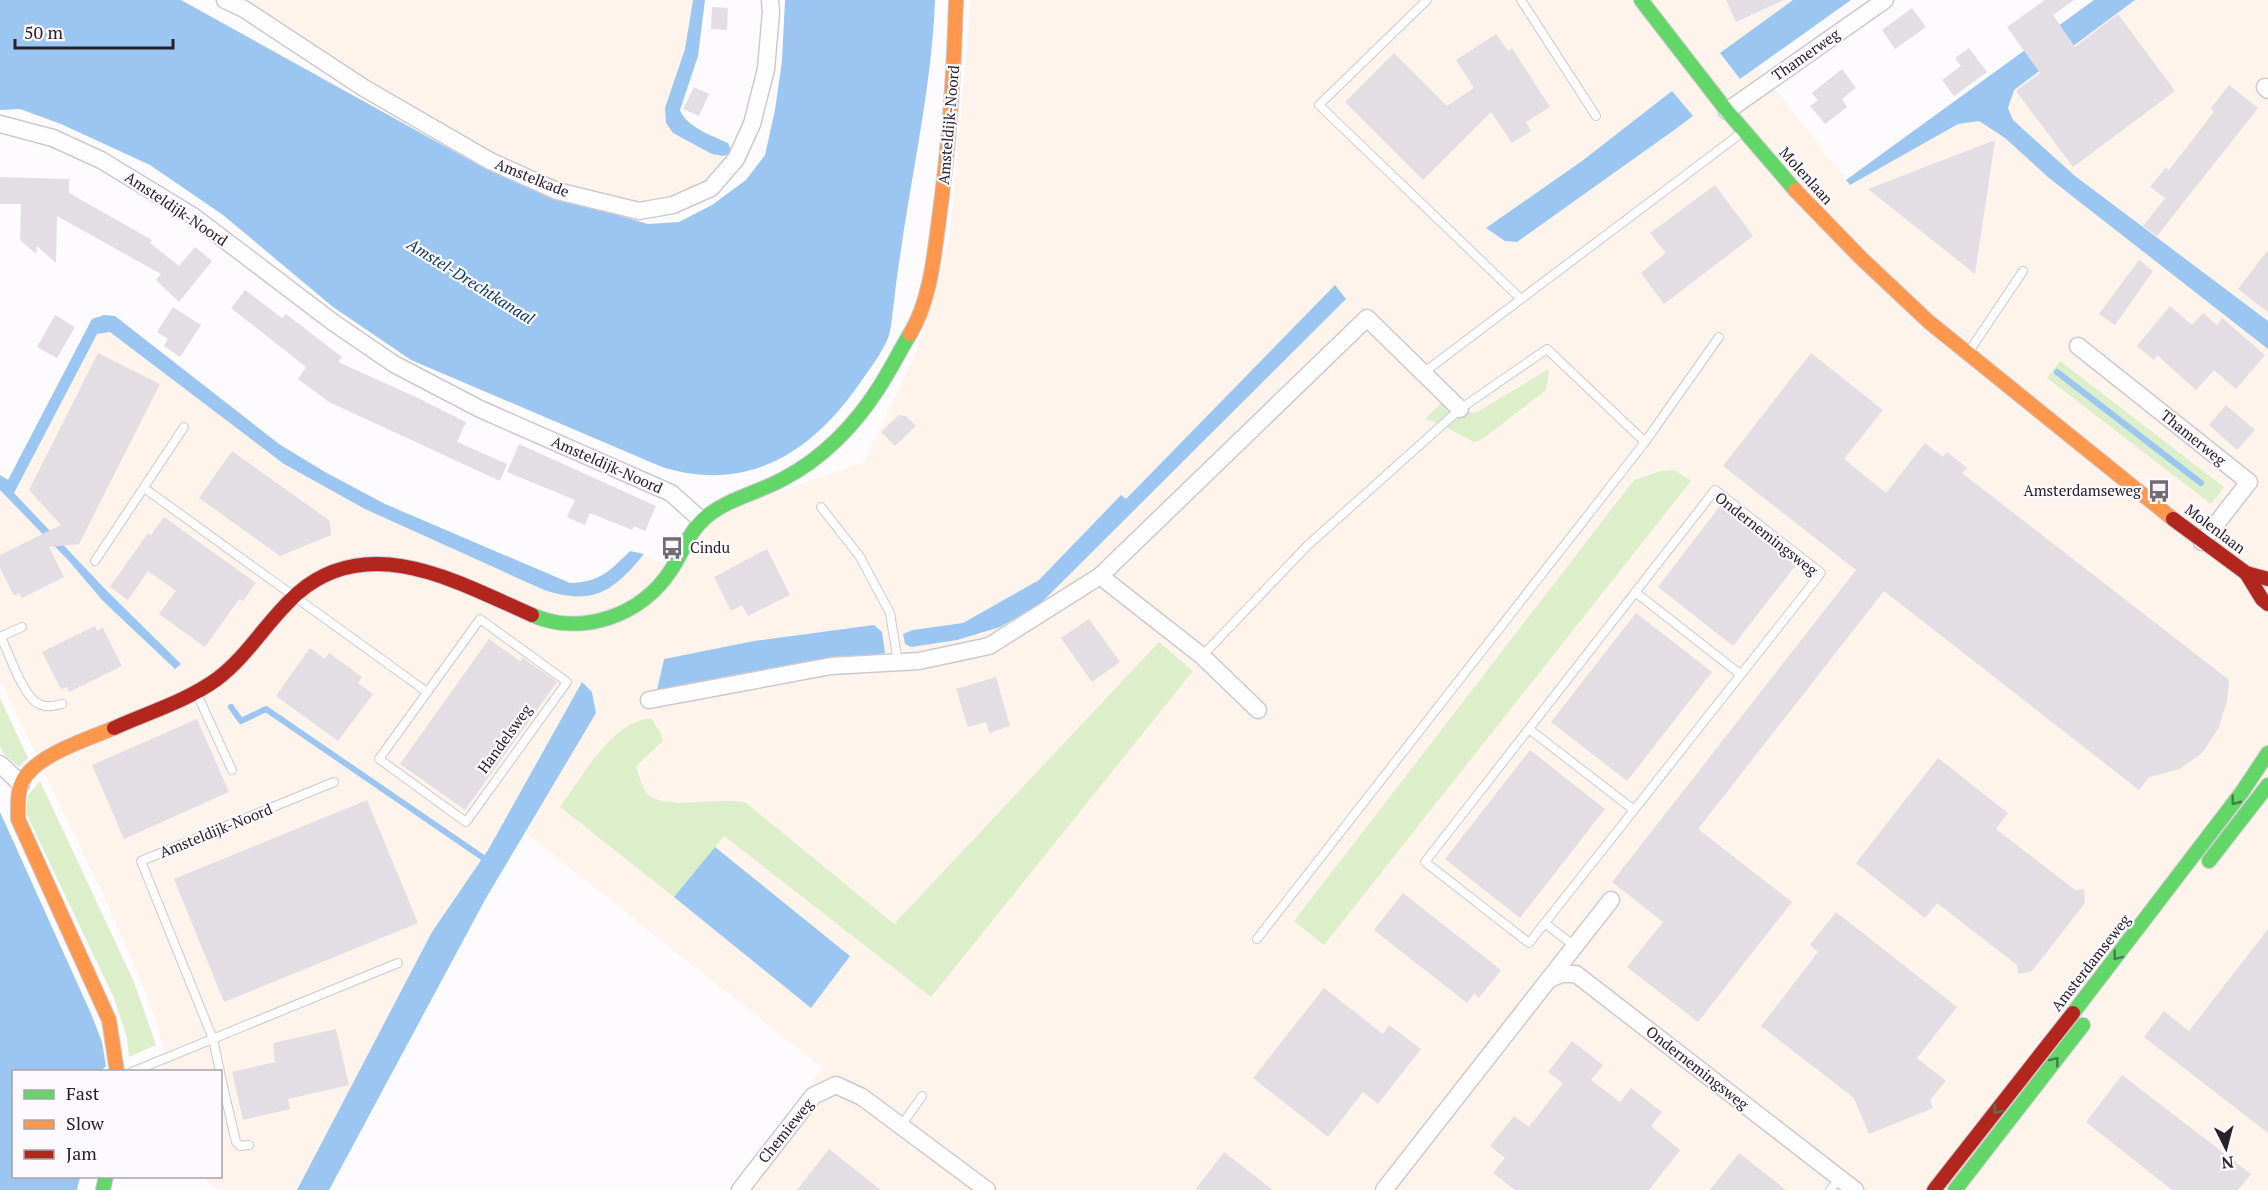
<svg xmlns="http://www.w3.org/2000/svg" width="2268" height="1190" font-family="'PT Serif',serif">
	<rect width="100%" height="100%" fill="#fdfbfe"/>
	<g fill="#fef4eb">
		<path d="M248,0H693L685,49L665,108L723,156L729,154L710,178L691,191L664,200L631,203L556,184L493,156L366,79Z"/>
		<path d="M971,0H1824L1748,54L1847,181L2107,0H2268V1190H730L822,1068L519,828L318,1190H221L200,1177L220,1176V1072L163,1071V1044L142,983L104,897L0,680V481L10,484L96,324L115,322L287,459L376,508L573,591L607,579L641,554L665,565L718,513L864,462L917,351L949,242Z"/>
	</g>
	<g fill="#ddeecb">
		<path d="M2060,361L2224,487L2211,504L2047,378Z"/>
		<path d="M1549,369L1546,390L1481,440L1474,442L1442,425L1425,419L1444,400L1463,411L1475,413Z"/>
		<path d="M1674,470L1691,481L1324,945L1294,921L1634,480L1661,471Z"/>
		<path d="M1159,642L1193,671L931,997L724,836L674,897L560,807C579,781 598,746 625,728C633,722 642,720 651,718L661,734L663,741L636,766C639,774 641,786 646,792C660,812 722,796 746,803L894,924Z"/>
		<path d="M0,698L28,758L19,767L3,753L0,746Z"/>
		<path d="M40,781L134,982L156,1045L129,1057L127,1038L114,998L26,813L28,795Z"/>
	</g>
	<g fill="#9ac6f1">
		<path d="M0,0H181L484,168L544,194L648,224L679,222L712,205L746,180L765,155L775,110L782,61L785,0H935C932,81 914,162 902,243C899,263 896,282 894,302C892,313 892,327 888,338C882,353 871,367 862,380C814,451 749,494 662,467L411,360L333,307L223,215L150,165L61,124L20,109L0,110Z"/>
		<path d="M693,0H705L698,56L680,110C686,127 713,136 728,143L731,150L729,154L723,156L712,154L673,133L666,123L665,108L685,49Z"/>
		<path d="M1793,0H1851L1740,79L1720,53Z"/>
		<path d="M2094,0H2135L2014,90L2008,108L2013,120L2075,176L2268,321V349L2049,178L2005,138L1979,121L1958,124L1850,185L1846,180Z"/>
		<path d="M1672,91L1693,116L1677,128L1517,242L1505,241L1486,228L1582,161Z"/>
		<path d="M1335,285L1346,299L1041,603L1000,627L957,640L911,647L905,644L903,634L913,630L963,623L1039,580L1121,495L1126,499Z"/>
		<path d="M104,315L115,316L279,444L325,472L385,504L570,583C600,582 610,571 630,551L644,554C613,592 593,606 544,590L365,509L284,464L110,332L97,334L14,493L106,590L181,664L175,669L103,601L68,560L0,490V475L8,480L92,319Z"/>
		<path d="M874,625L882,632L885,653L657,690L664,659L754,641Z"/>
		<path d="M582,682L592,692L596,713L486,898L329,1190H297L432,932L488,850Z"/>
		<path d="M0,812L92,1016L102,1042L106,1066L101,1071L14,1072V1176L80,1177L77,1190H0Z"/>
		<path d="M715,847L850,956L811,1008L674,897Z"/>
	</g>
	<g fill="none" stroke-linecap="round" stroke-linejoin="round">
		<g stroke="#9ac6f1" stroke-width="6">
			<path d="M2057,372L2201,483"/>
			<path d="M231,707L241,721L266,709L482,857"/>
		</g>
	</g>
	<g fill="#e2dee4">
		<path d="M1726,0H1784L1736,22Z"/>
		<path d="M2045,0H2074L2053,15L2075,47L2118,14L2175,91L2073,167L2016,91L2040,73L2007,27Z"/>
		<path d="M712,7L728,8L727,30L711,29Z"/>
		<path d="M1912,8L1926,27L1895,49L1882,30Z"/>
		<path d="M1496,34L1508,51L1512,48L1550,107L1526,122L1531,131L1512,143L1491,112L1423,180L1345,102L1394,53L1447,106L1474,88L1456,60Z"/>
		<path d="M1969,48L1987,72L1954,96L1942,80L1961,66L1955,58Z"/>
		<path d="M1842,69L1856,88L1842,99L1847,107L1825,124L1810,106L1818,100L1812,93Z"/>
		<path d="M2229,85L2258,108L2157,236L2143,226L2165,198L2150,187L2166,167L2169,170L2214,112L2211,108Z"/>
		<path d="M694,87L709,94L699,116L683,109Z"/>
		<path d="M1995,140L1975,274L1868,189Z"/>
		<path d="M0,177L69,179V193L152,240L150,243L179,266L195,247L212,261L179,302L156,280L161,274L57,216L56,263L37,246L36,254L20,240L21,204H0Z"/>
		<path d="M1715,185L1753,236L1664,304L1641,273L1666,253L1650,233Z"/>
		<path d="M2268,250V312L2238,289Z"/>
		<path d="M2139,260L2153,271L2115,325L2099,314Z"/>
		<path d="M245,290L282,318L286,314L342,357L338,362L418,398L466,422L457,442L507,464L500,481L329,402L298,379L306,367L231,308Z"/>
		<path d="M2170,306L2192,325L2203,313L2217,325L2222,318L2265,355L2236,389L2214,370L2196,390L2157,355L2154,360L2137,346Z"/>
		<path d="M173,307L201,325L180,357L164,346L168,339L157,332Z"/>
		<path d="M55,315L75,327L57,358L37,347Z"/>
		<path d="M98,353L160,384L79,544L49,547L64,577L22,598L19,593L14,596L0,568V555L61,525L29,490Z"/>
		<path d="M1811,353L1883,410L1844,459L1886,493L1925,443L1943,457L1947,452L1967,468L1962,473L2229,680L2227,701L2219,727L2203,752L2180,769L2149,777L2139,790L1884,591L1698,829L1792,902L1698,1022L1627,967L1663,922L1612,882L1856,570L1723,466Z"/>
		<path d="M2226,405L2255,430L2237,450L2209,425Z"/>
		<path d="M899,415L906,416L916,426L895,446L881,432Z"/>
		<path d="M519,444L656,506L645,531L634,526L632,530L590,513L585,525L567,517L575,500L507,472Z"/>
		<path d="M232,451L330,521L331,535L280,556L199,498Z"/>
		<path d="M1720,506L1796,565L1733,646L1658,587Z"/>
		<path d="M164,517L256,583L243,601L239,599L205,647L159,614L176,591L148,571L128,600L110,587L148,533L151,535Z"/>
		<path d="M767,549L790,595L748,616L742,605L731,611L714,577Z"/>
		<path d="M1636,613L1712,672L1627,781L1551,722Z"/>
		<path d="M1089,619L1120,662L1092,682L1061,638Z"/>
		<path d="M95,626L97,631L103,628L122,666L69,692L67,687L61,689L42,652Z"/>
		<path d="M489,639L520,661L523,658L557,682L465,810L400,764Z"/>
		<path d="M310,648L325,659L329,653L362,677L358,683L373,694L338,741L276,696Z"/>
		<path d="M996,677L1010,726L989,733L986,722L968,727L956,689Z"/>
		<path d="M197,719L229,792L124,839L92,765Z"/>
		<path d="M1530,750L1605,809L1520,918L1445,859Z"/>
		<path d="M1938,758L2008,813L1996,829L2075,890L2084,889L2085,903L2032,971L2018,974L2017,965L1937,903L1925,918L1856,863Z"/>
		<path d="M367,800L418,923L224,1002L174,879Z"/>
		<path d="M1403,893L1501,970L1479,998L1474,994L1467,1003L1374,930Z"/>
		<path d="M1836,912L1957,1007L1917,1058L1946,1081L1930,1100L1933,1108L1869,1134L1854,1098L1761,1026L1818,952L1810,945Z"/>
		<path d="M2268,929V1133L2144,1037L2164,1011L2189,1031Z"/>
		<path d="M1324,988L1383,1034L1389,1025L1421,1049L1378,1104L1363,1092L1328,1137L1253,1078Z"/>
		<path d="M336,1029L349,1085L288,1099L290,1109L243,1120L232,1072L275,1062L273,1043Z"/>
		<path d="M1572,1041L1603,1065L1591,1080L1620,1102L1631,1088L1662,1112L1651,1126L1680,1150L1649,1190H1515L1493,1173L1505,1158L1490,1146L1514,1116L1529,1127L1563,1083L1548,1072Z"/>
		<path d="M2122,1075L2251,1174L2238,1190H2172L2086,1122Z"/>
		<path d="M829,1149L881,1190H797Z"/>
		<path d="M1224,1152L1273,1190H1195Z"/>
		<path d="M1739,1153L1786,1190H1710Z"/>
	</g>
	<g fill="none" stroke-linecap="round" stroke-linejoin="round">
		<g stroke="#cdc9cf" stroke-width="10">
			<g id="lane">
				<path d="M1427,0L1319,105L1521,299"/>
				<path d="M1521,0L1596,116"/>
				<path d="M1968,353L2023,271"/>
				<path d="M1423,373L1744,131"/>
				<path d="M144,488L427,692"/>
				<path d="M1715,490L1821,573L1529,943L1425,862Z"/>
				<path d="M821,507L860,557L890,613L898,662"/>
				<path d="M95,561L184,427"/>
				<path d="M1635,592L1740,674"/>
				<path d="M480,619L567,682L466,822L379,759Z"/>
				<path d="M0,637L22,627"/>
				<path d="M1,637C9,653 23,697 39,704C47,708 54,706 62,704"/>
				<path d="M1202,656L1307,546L1460,409L1547,349L1645,442"/>
				<path d="M196,692L232,770"/>
				<path d="M1529,729L1634,810"/>
				<path d="M1545,923L1574,946"/>
				<path d="M1257,939L1645,442L1719,337"/>
				<path d="M132,1072L398,963"/>
				<path d="M220,1072L213,1039L141,861L334,782"/>
				<path d="M220,1073L236,1142L240,1146L249,1145"/>
				<path d="M901,1126L922,1096"/>
				<path d="M1830,1190L1840,1178"/>
			</g>
		</g>
		<g stroke="#cdc9cf" stroke-width="19">
			<g id="street">
				<path d="M225,0L244,9L364,88L490,161L557,191L639,211L673,205L711,188L736,159L752,124L766,69L771,12L770,0"/>
				<path d="M2265,87L2268,90"/>
				<path d="M1727,111L1885,0"/>
				<path d="M0,124L53,138L101,160L193,216L334,323L394,364L480,409L671,493L701,520"/>
				<path d="M2078,346L2249,482L2202,542"/>
				<path d="M1100,576L1202,656L1258,710"/>
				<path d="M649,700L831,666L919,661L989,646L1100,576L1367,318L1460,409"/>
				<path d="M0,764L21,784"/>
				<path d="M1549,979L1611,900"/>
				<path d="M740,1190L813,1096L836,1085L862,1097L987,1190"/>
				<path d="M1384,1190L1549,979L1562,974H1576L1855,1190"/>
			</g>
		</g>
		<g stroke="#cdc9cf" stroke-width="16">
			<g id="fast">
				<path d="M1641,0L1727,111L1795,190"/>
				<path d="M532,615C582,637 642,615 671,570C683,552 689,531 706,517C729,498 758,493 783,479C822,459 855,425 878,389C890,371 899,352 910,334"/>
				<path d="M2209,861L2268,785"/>
				<path d="M2073,1013L2242,792L2268,753"/>
				<path d="M103,1190L106,1176"/>
				<path d="M1955,1190L2083,1025"/>
			</g>
		</g>
		<g stroke="#cdc9cf" stroke-width="16">
			<g id="slow">
				<path d="M1795,190L1861,258L1929,322L2173,519"/>
				<path d="M910,334C930,301 934,257 939,219C949,146 954,73 956,0"/>
				<path d="M114,728C88,739 35,755 22,782C17,793 18,807 18,819L109,1020L117,1072"/>
			</g>
		</g>
		<g stroke="#cdc9cf" stroke-width="16">
			<g id="jam">
				<path d="M2173,519L2246,573L2268,579"/>
				<path d="M2246,573L2262,599L2268,604"/>
				<path d="M114,728C147,713 187,701 217,679C249,655 268,619 298,593C370,531 459,583 532,615"/>
				<path d="M1934,1190L2073,1013"/>
			</g>
		</g>
		<use href="#lane" stroke="#fffeff" stroke-width="8"/>
		<use href="#street" stroke="#fffeff" stroke-width="16"/>
		<use href="#fast" stroke="#63d668" stroke-width="14"/>
		<use href="#slow" stroke="#ff974d" stroke-width="14"/>
		<use href="#jam" stroke="#b3261e" stroke-width="14"/>
	</g>
	<defs><path id="oneway-chevron" d="M-2-3.5L2.5 0L-2 3.5" fill="none" stroke-width="1.6" stroke-linecap="round" stroke-linejoin="round" transform="scale(1.5)"/></defs>
	<g stroke="#457c49">
		<use href="#oneway-chevron" transform="translate(2235 801) rotate(127)"/>
		<use href="#oneway-chevron" transform="translate(2117 956) rotate(128)"/>
		<use href="#oneway-chevron" transform="translate(2055 1061) rotate(-52)"/>
		<use href="#oneway-chevron" transform="translate(1997 1110) rotate(128)"/>
	</g>
	<defs>
		<g id="bus-bare" transform="scale(1.8)"><path d="M-5-6H5V4H4V6H2V4H-2V6H-4V4H-5ZM-3.5-4V0h7V-4ZM-3.5 1.2v1.5H-2V1.2ZM2 1.2v1.5H3.5V1.2Z" fill="#726d74" stroke="#fdfaff" stroke-width="2.5" paint-order="stroke"/></g>
	</defs>
	<g fill-rule="evenodd">
		<use href="#bus-bare" x="2159" y="491"/>
		<use href="#bus-bare" x="672" y="548"/>
	</g>
	<g text-anchor="middle" stroke-width="4.5" stroke-linejoin="round" paint-order="stroke">
		<g font-size="15" fill="#27212a" stroke="#fdfaff">
			<text transform="translate(1806 55) rotate(-35)" y="5">Thamerweg</text>
			<text transform="translate(949 125) rotate(-85)" y="5">Amsteldijk-Noord</text>
			<text transform="translate(1806 176) rotate(48)" y="5">Molenlaan</text>
			<text transform="translate(532 178) rotate(22)" y="5">Amstelkade</text>
			<text transform="translate(176 209) rotate(34)" y="5">Amsteldijk-Noord</text>
			<text transform="translate(2193 438) rotate(39)" y="5">Thamerweg</text>
			<text transform="translate(607 465) rotate(24)" y="5">Amsteldijk-Noord</text>
			<text transform="translate(2215 529) rotate(37)" y="5">Molenlaan</text>
			<text transform="translate(1766 534) rotate(38)" y="5">Ondernemingsweg</text>
			<text transform="translate(505 739) rotate(-54)" y="5">Handelsweg</text>
			<text transform="translate(216 831) rotate(-22)" y="5">Amsteldijk-Noord</text>
			<text transform="translate(2091 963) rotate(-52)" y="5">Amsterdamseweg</text>
			<text transform="translate(1697 1068) rotate(38)" y="5">Ondernemingsweg</text>
			<text transform="translate(786 1131) rotate(-51)" y="5">Chemieweg</text>
		</g>
		<g font-size="15" fill="#27212a" stroke="#fdfaff" text-anchor="end">
			<text x="2141" y="496">Amsterdamseweg</text>
			<text x="690" y="553" text-anchor="start">Cindu</text>
		</g>
		<g font-size="16" font-style="italic" fill="#0c3b62" stroke="#fdfaff">
			<text transform="translate(471 281) rotate(32)" y="6">Amstel-Drechtkanaal</text>
		</g>
	</g>
	<rect x="12" y="1070" width="210" height="108" fill="#fdfaff" stroke="#a7a3aa" stroke-width="1.5"/>
	<rect x="24" y="1090" width="30" height="9" fill="#63d668" stroke="#a7a3aa" stroke-width="1.5"/>
	<text x="66" y="1100" font-size="18" fill="#27212a">Fast</text>
	<rect x="24" y="1120" width="30" height="9" fill="#ff974d" stroke="#a7a3aa" stroke-width="1.5"/>
	<text x="66" y="1130" font-size="18" fill="#27212a">Slow</text>
	<rect x="24" y="1150" width="30" height="9" fill="#b3261e" stroke="#a7a3aa" stroke-width="1.5"/>
	<text x="66" y="1160" font-size="18" fill="#27212a">Jam</text>
	<g transform="translate(2226 1148) rotate(174)" stroke="#fdfaff" stroke-width="4.5" paint-order="stroke">
	<path d="M0-4.5L10 22L0 15L-10 22Z" fill="#27212a"/>
	<text y="-9" font-size="16" font-weight="bold" text-anchor="middle" fill="#27212a">N</text>
	</g>
	<path d="M15 39v9h158v-9" fill="none" stroke="#27212a" stroke-width="3"/>
	<text x="24" y="39" font-size="18" fill="#27212a" stroke="#fdfaff" stroke-width="4.5" paint-order="stroke">50 m</text>
</svg>
